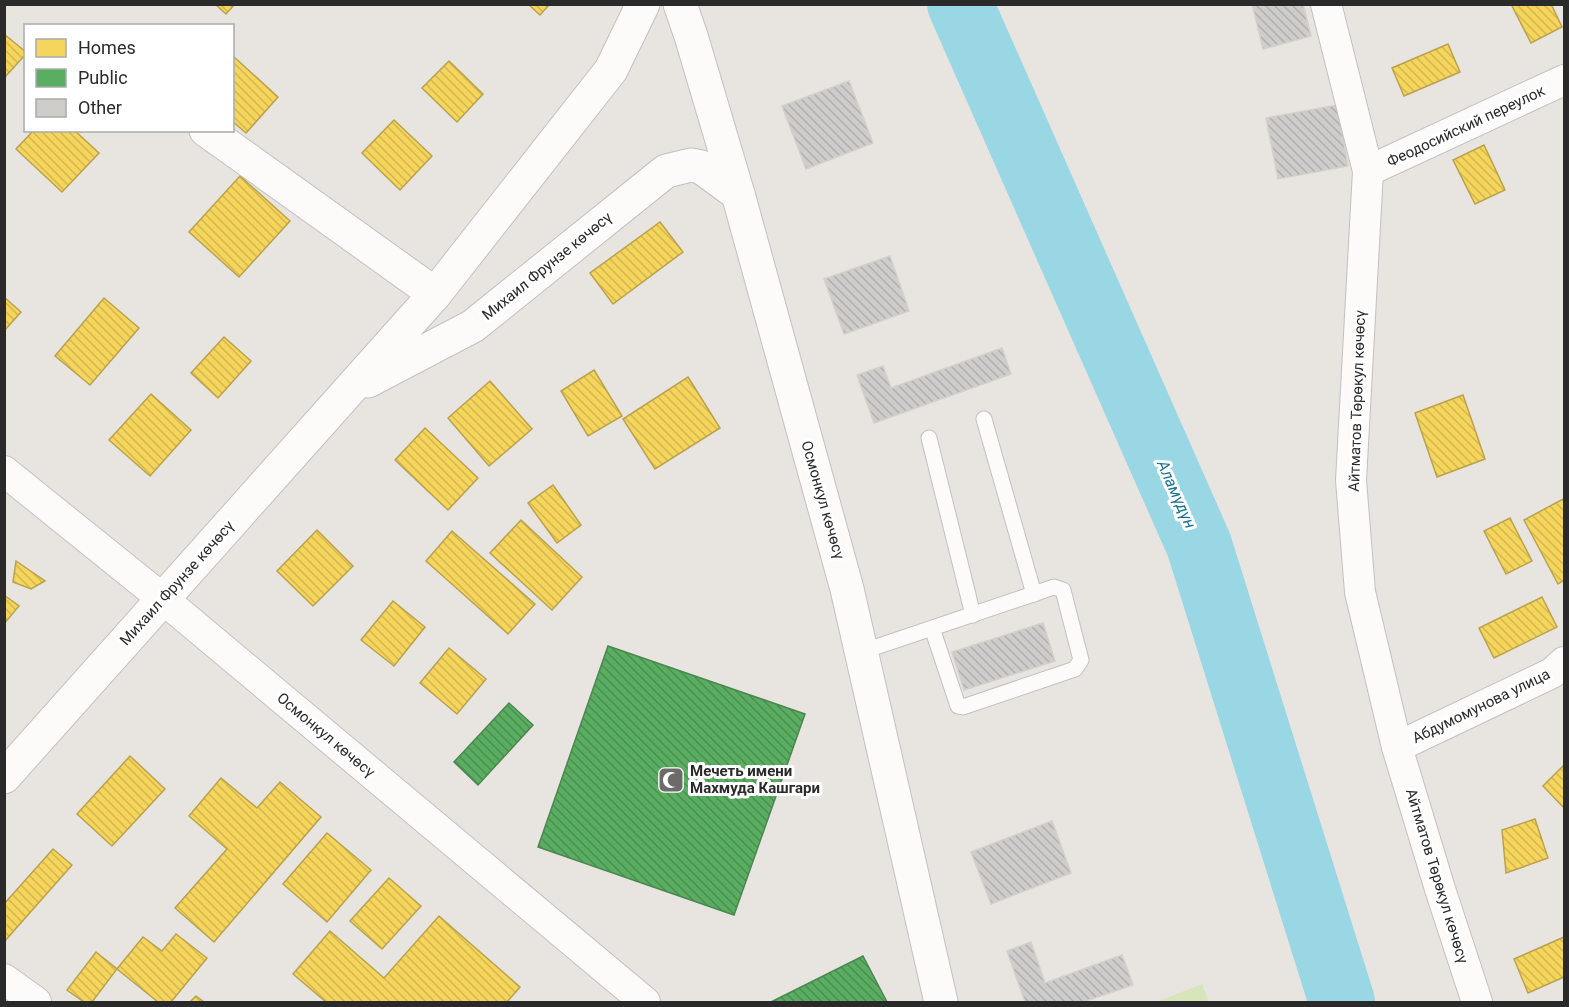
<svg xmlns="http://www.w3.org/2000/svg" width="1569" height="1007" font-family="Roboto,sans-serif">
	<defs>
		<pattern id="homes-back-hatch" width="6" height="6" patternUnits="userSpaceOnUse" patternTransform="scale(1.5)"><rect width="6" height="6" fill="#f6d55c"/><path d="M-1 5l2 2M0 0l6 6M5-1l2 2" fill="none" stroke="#d3b750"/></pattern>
		<pattern id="public-back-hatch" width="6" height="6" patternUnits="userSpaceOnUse" patternTransform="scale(1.5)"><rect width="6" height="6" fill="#5aae61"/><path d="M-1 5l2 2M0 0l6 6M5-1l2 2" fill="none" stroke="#4b8e50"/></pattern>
		<pattern id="building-back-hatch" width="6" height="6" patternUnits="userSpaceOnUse" patternTransform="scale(1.5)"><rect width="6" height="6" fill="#cfcdca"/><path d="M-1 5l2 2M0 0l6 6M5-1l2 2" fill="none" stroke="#b2b0ae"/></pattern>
	</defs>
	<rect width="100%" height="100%" fill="#e8e4e0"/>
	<path fill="#d8e5ba" d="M1202,984L1209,1002H1156Z"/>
	<g fill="url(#homes-back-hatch)" stroke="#b9a24d" stroke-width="1.5">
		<path d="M215,4H235L226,14Z"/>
		<path d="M528,4H550L540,15Z"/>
		<path d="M1511,4H1551L1562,27L1531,43Z"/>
		<path d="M4,34L26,52V54L4,78Z"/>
		<path d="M1448,44L1460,72L1404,96L1392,68Z"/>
		<path d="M233,56L278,97L246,133L232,121Z"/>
		<path d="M449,61L483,94L457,122L422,88Z"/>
		<path d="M394,120L432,156L400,190L362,153Z"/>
		<path d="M34,130H74L99,153L62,192L16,149Z"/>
		<path d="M1484,145L1505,190L1475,204L1453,160Z"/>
		<path d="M240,176L290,221L239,277L189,232Z"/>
		<path d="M660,222L683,252L613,304L590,273Z"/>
		<path d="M4,297L21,312L4,331Z"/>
		<path d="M104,298L139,328L90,385L55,356Z"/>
		<path d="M224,337L251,361L218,398L191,373Z"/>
		<path d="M594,370L622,416L588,436L561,391Z"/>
		<path d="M688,377L720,428L655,469L623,419Z"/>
		<path d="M490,381L532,429L489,466L448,418Z"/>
		<path d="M151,394L191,430L150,476L109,440Z"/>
		<path d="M1463,395L1485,459L1437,477L1415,413Z"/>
		<path d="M425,428L478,478L448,510L395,460Z"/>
		<path d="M553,485L581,525L557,543L528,503Z"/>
		<path d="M1563,499L1564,502V580L1558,584L1524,520Z"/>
		<path d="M1510,518L1532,561L1506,574L1484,531Z"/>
		<path d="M521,520L582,577L552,610L490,553Z"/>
		<path d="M317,530L353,566L313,606L277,571Z"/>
		<path d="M452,531L535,604L508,634L426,561Z"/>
		<path d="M16,561L45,581L31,589L13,582Z"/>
		<path d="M4,595L19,606L4,624Z"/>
		<path d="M1542,597L1557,627L1494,658L1479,628Z"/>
		<path d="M393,601L425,627L394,666L361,640Z"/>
		<path d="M449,648L486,679L457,714L420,683Z"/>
		<path d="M130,756L165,789L112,846L77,814Z"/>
		<path d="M1564,765V808L1543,786Z"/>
		<path d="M221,778L257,808L280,782L321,817L214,942L175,908L227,849L189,816Z"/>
		<path d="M1535,819L1548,858L1506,873L1502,830Z"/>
		<path d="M327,833L371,870L327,922L283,884Z"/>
		<path d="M53,849L72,865L4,942V904Z"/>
		<path d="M389,878L421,906L382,949L350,921Z"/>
		<path d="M439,916L520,987L507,1002H326L293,974L330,931L384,978Z"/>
		<path d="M176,934L207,958L171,1002H158L117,969L143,937L162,951Z"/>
		<path d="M1564,937V977L1528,993L1514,959Z"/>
		<path d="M96,952L117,969L92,1002H84L67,990Z"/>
		<path d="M196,996L204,1002H190Z"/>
	</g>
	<g fill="url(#public-back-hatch)" stroke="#4c8650" stroke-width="1.5">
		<path d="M608,646L805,714L734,915L538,847Z"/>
		<path d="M509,703L533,725L478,785L454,762Z"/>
		<path d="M863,956L887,1002H771Z"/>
	</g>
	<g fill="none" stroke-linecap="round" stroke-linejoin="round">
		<path stroke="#99d7e4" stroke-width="66" d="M960,4L1199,545L1342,1002"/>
	</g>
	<g fill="url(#building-back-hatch)" stroke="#d3d0cc" stroke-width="1.5">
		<path d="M1252,4H1303L1311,36L1263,49Z"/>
		<path d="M849,81L873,143L806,169L782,106Z"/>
		<path d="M1337,105L1348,166L1278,179L1266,118Z"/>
		<path d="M890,256L909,311L844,334L824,279Z"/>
		<path d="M1002,348L1011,374L874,423L857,375L883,366L891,388Z"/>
		<path d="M1043,623L1055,661L964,690L952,652Z"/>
		<path d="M1052,821L1071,873L991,904L971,852Z"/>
		<path d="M1031,942L1045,983L1122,955L1133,985L1083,1002H1025L1007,951Z"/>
	</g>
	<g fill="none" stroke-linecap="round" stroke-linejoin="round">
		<g stroke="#c2c1c1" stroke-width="17">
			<g id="lane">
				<path d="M984,419L1034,594"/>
				<path d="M929,438L973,615"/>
				<path d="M861,652L1054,587L1063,590L1081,660L1075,669L963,707L958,706L932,628"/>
			</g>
		</g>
		<g stroke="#c2c1c1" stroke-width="32">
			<g id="street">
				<path d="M1326,4L1368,171L1351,480L1360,592L1397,747L1440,889L1477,1002"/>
				<path d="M1368,171L1564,80"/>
				<path d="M4,471L163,599L645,1002"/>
				<path d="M1397,747L1552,673L1564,662"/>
				<path d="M4,979L36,1002"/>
			</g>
		</g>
		<g stroke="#c2c1c1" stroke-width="35">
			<g id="secondary">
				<path d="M680,4L691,36L738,194L847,589L941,1002"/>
				<path d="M435,294L611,70L643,4"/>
				<path d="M368,381L473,326L666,171L691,165L701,167L738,194"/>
				<path d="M4,777L435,294L206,130"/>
			</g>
		</g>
		<use href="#lane" stroke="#fcfbfa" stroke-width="15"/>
		<use href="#street" stroke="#fcfbfa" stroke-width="30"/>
		<use href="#secondary" stroke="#fcfbfa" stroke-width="33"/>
	</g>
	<defs>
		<g id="mosque-square" transform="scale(1.35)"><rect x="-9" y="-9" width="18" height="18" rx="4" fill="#6c6b6a" stroke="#fff"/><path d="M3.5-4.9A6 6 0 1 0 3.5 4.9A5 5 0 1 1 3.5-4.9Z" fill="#fff"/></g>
	</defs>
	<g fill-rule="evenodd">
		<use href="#mosque-square" x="671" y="780"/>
	</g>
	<g text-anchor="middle" stroke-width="6" stroke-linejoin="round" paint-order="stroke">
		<g font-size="15" fill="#2a2a2a" stroke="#fff">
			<text transform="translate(1466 126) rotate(-25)" y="5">Феодосийский переулок</text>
			<text transform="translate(547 266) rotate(-39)" y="5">Михаил Фрунзе көчөсү</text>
			<text transform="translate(1357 401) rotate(-88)" y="5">Айтматов Төрөкул көчөсү</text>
			<text transform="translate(823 500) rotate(74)" y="5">Осмонкул көчөсү</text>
			<text transform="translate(177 583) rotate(-48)" y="5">Михаил Фрунзе көчөсү</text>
			<text transform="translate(1481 706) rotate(-26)" y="5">Абдумомунова улица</text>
			<text transform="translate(326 735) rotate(40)" y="5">Осмонкул көчөсү</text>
			<text transform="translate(1437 876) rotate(73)" y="5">Айтматов Төрөкул көчөсү</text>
		</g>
		<g font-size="15" font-weight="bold" fill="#2a2a2a" stroke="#fff" text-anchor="start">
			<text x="690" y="776">Мечеть имени<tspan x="690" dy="17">Махмуда Кашгари</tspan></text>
		</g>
		<g font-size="16" font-style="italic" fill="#177192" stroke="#fff">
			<text transform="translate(1177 494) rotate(66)" y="6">Аламүдүн</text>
		</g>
	</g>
	<rect width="1569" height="1007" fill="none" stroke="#2a2a2a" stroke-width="12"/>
	<rect x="24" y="24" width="210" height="108" fill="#ffffff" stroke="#aaaaaa" stroke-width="1.5"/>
	<rect x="36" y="39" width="30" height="18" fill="#f6d55c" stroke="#aaaaaa" stroke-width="1.5"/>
	<text x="78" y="54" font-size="18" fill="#2a2a2a">Homes</text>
	<rect x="36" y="69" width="30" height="18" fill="#5aae61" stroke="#aaaaaa" stroke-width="1.5"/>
	<text x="78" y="84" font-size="18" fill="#2a2a2a">Public</text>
	<rect x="36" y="99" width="30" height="18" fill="#cfcdca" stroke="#aaaaaa" stroke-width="1.5"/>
	<text x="78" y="114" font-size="18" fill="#2a2a2a">Other</text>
</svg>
